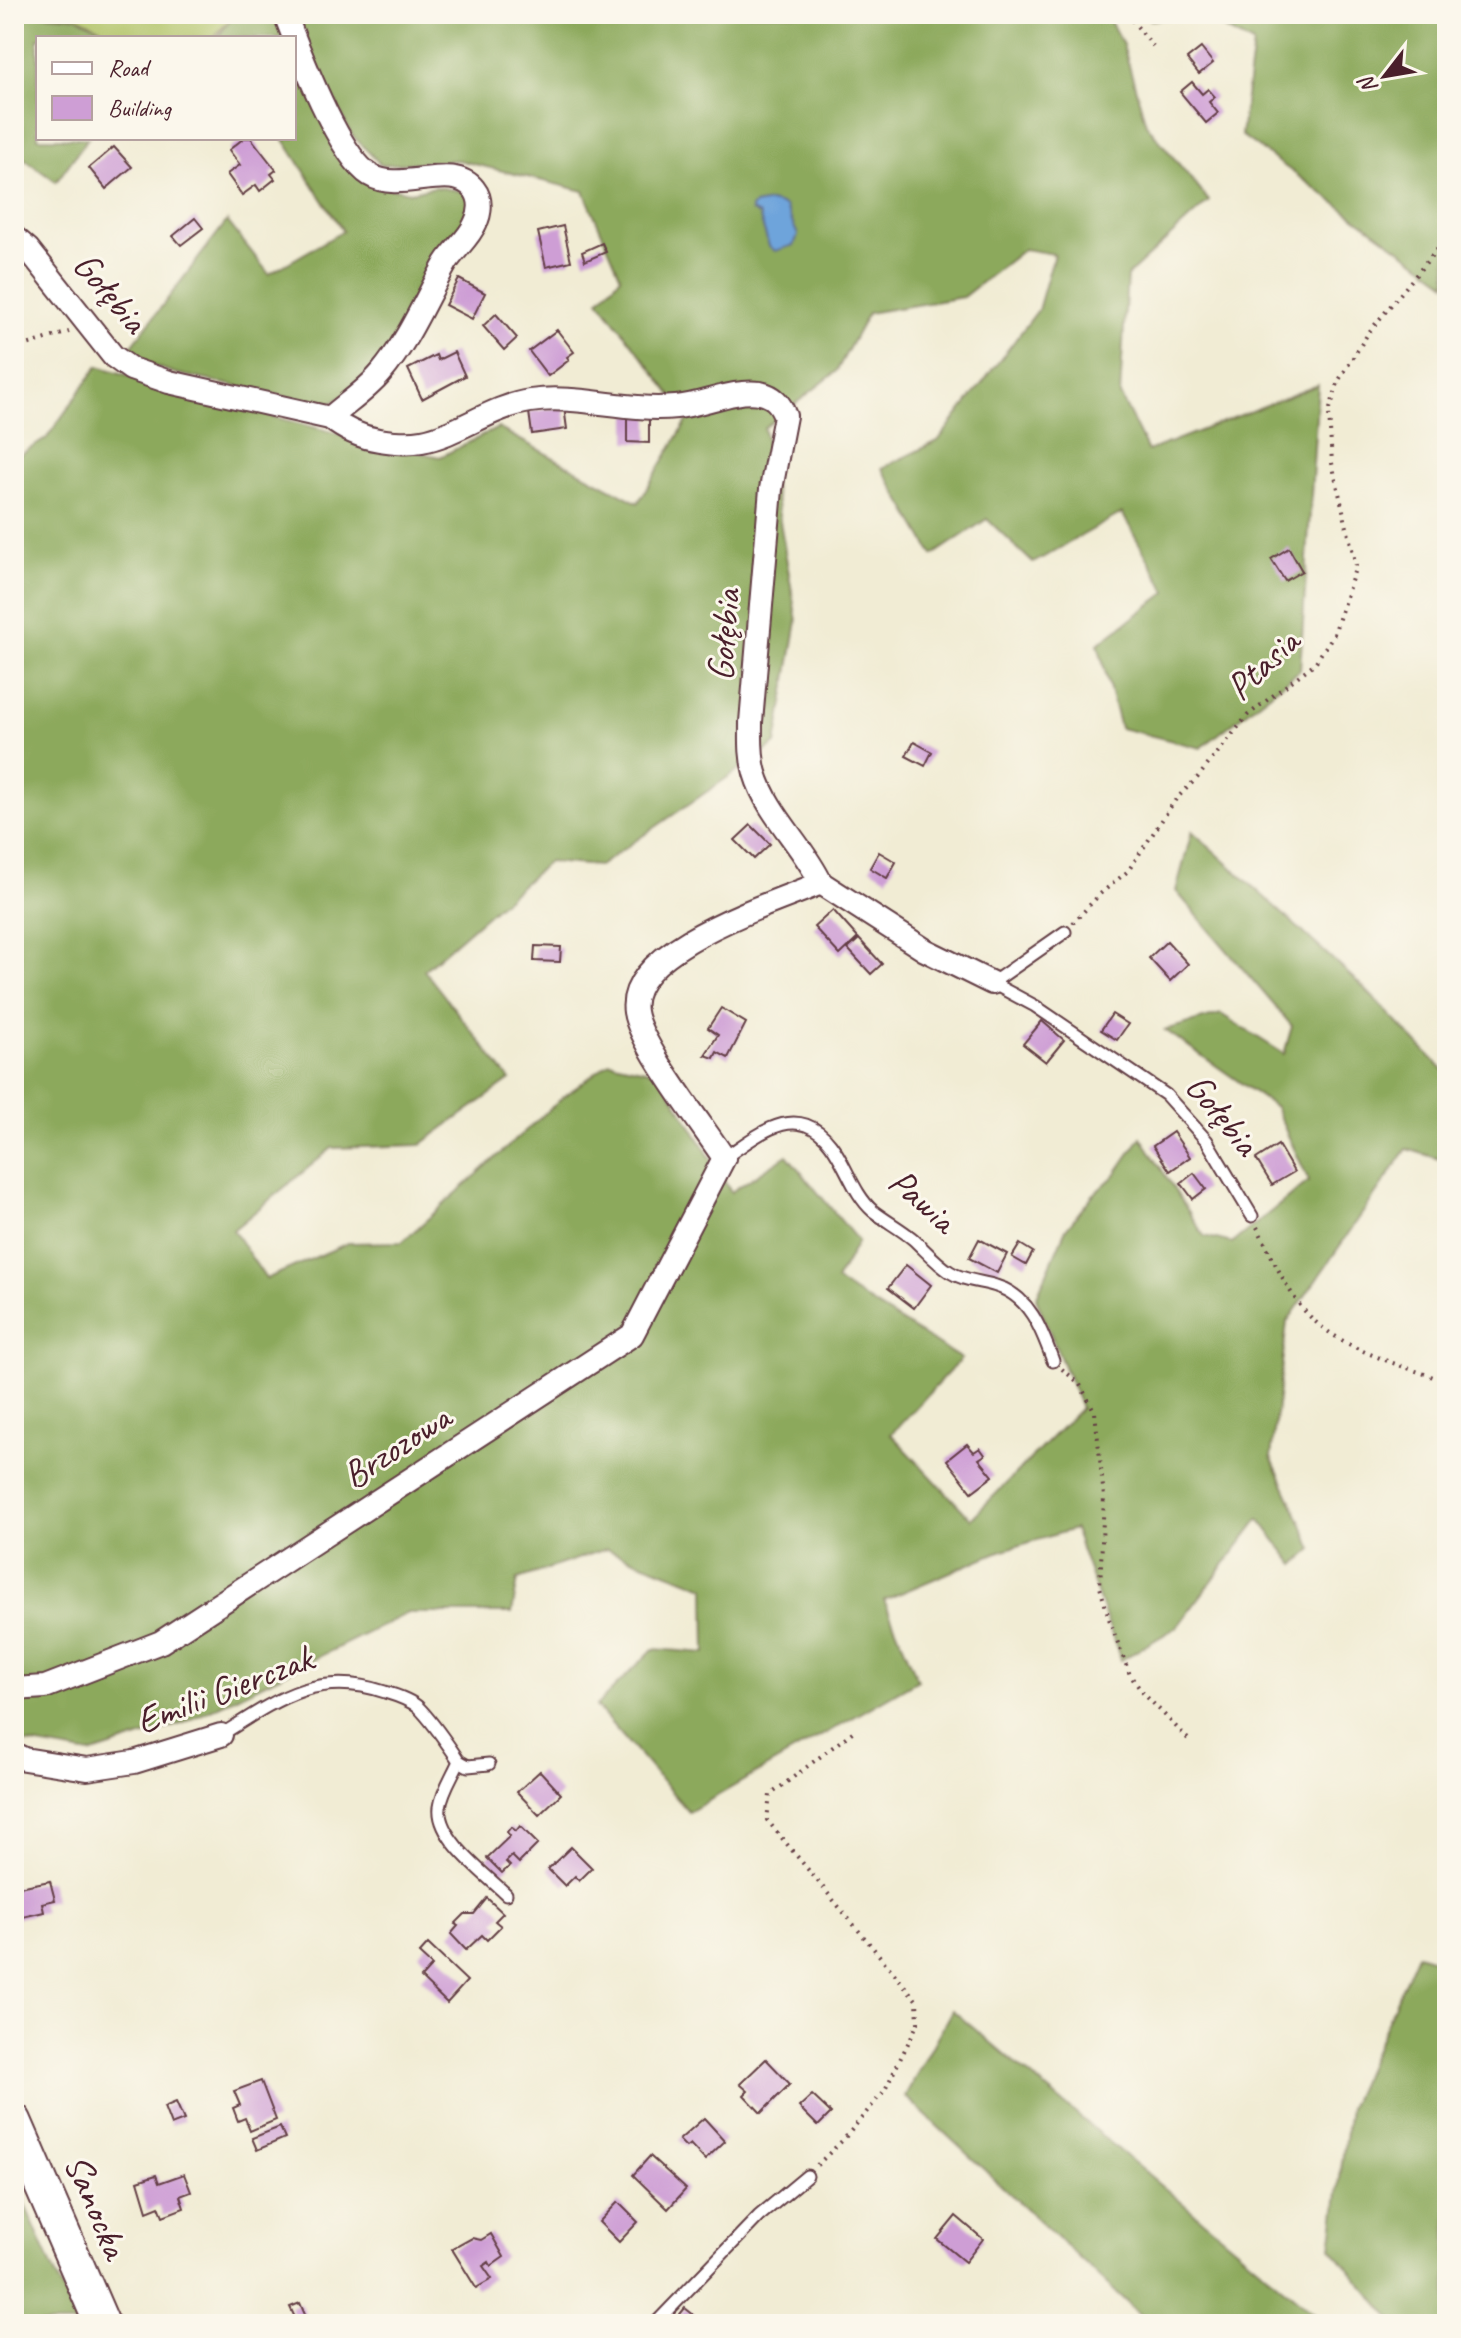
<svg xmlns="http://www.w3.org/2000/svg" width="1461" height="2338" font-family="Caveat,sans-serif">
	<rect width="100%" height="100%" fill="#fbf7ec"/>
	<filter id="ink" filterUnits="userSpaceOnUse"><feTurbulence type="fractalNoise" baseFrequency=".0125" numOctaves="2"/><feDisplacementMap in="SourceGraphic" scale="16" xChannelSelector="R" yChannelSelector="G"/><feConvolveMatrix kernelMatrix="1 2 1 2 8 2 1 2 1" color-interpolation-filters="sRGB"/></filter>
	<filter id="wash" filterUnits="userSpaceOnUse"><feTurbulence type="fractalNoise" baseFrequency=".006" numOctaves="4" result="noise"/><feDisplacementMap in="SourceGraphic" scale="32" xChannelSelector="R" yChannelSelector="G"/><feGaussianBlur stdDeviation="1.8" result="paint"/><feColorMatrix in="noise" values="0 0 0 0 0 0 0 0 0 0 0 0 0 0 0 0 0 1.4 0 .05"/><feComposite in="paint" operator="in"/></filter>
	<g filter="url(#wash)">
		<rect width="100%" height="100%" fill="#f1ecd4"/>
		<path fill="#b0c366" stroke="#7d7148" stroke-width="2" d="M14,14H235L213,38H120L77,17L33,14L14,23Z"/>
		<g fill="#8ca95b" stroke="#6b6443" stroke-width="2">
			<path d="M33,14L77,17L120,38H38V138H88L56,182L14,151V23Z"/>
			<path d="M235,14H274L285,38H217Z"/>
			<path d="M293,14H1106L1123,45L1146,124L1209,201L1127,276L1120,395L1148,451L1318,385L1300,670L1201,748L1120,728L1098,644L1167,592L1122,513L1033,563L987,519L933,555L882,468L938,441L1038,310L1054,254L1024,249L963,297L868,313L836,372L764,428L797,621L776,744L599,866L548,862L424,970L510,1080L420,1145L332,1148L233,1230L266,1279L348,1243L402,1242L562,1098L610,1062L659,1073L731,1192L787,1155L858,1241L836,1281L961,1359L891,1434L971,1519L1081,1408L1036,1298L1066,1229L1093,1195L1114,1176L1141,1137L1204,1236L1232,1243L1309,1181L1275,1107L1165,1030L1221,1014L1284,1054L1292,1026L1176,891L1192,831L1365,989L1447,1074V1152L1440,1159L1407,1149L1287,1322L1271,1457L1313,1549L1295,1565L1259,1519L1177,1627L1121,1660L1074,1529L1000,1551L884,1600L918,1680L689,1812L596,1706L653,1649L706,1653L705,1587L606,1549L518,1579L512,1613H408L184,1723L90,1754L14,1741V458L46,439L98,366L212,401L375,443L440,457L498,428L638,503L689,418L599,300L621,277L584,191L458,160L381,165L351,134Z"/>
			<path d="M1147,14H1447V283L1241,135L1253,44L1198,15L1151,20Z"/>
			<path d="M294,58L366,183L410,192L435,187L468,192L472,214L393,347L366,382L333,402L320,404L174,373L124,356L227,221L269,274L343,231L283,138H294Z"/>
			<path d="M1417,1954L1447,1963V2324H1396L1331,2248L1349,2108Z"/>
			<path d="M952,2010L1322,2320L1319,2324H1150L905,2096Z"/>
			<path d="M14,2180L77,2324H14Z"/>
		</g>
		<path fill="#6ea4db" stroke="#5c6283" stroke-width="2" d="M770,202L785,206L798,235L794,245L775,251L769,246L759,215L751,211V208L754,205Z"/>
		<g id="blocks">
			<g fill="#ce9ed5">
				<path d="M1201,48L1213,63L1199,74L1187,59Z"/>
				<path d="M1192,82L1202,94L1208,89L1215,97L1209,102L1218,113L1206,123L1180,92Z"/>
				<path d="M244,138H251L276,170L271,174L275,179L260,191L256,185L242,195L227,174L240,165L229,150Z"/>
				<path d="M114,147L132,167L106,189L89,168Z"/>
				<path d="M195,218L203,228L181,245L173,236Z"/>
				<path d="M563,226L571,261L546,267L538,232Z"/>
				<path d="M602,243L606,252L585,261L582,252Z"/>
				<path d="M459,279L485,293L472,319L445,305Z"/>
				<path d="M496,314L517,338L504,350L483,326Z"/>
				<path d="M557,330L574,352L567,357L569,360L548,376L529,351Z"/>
				<path d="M454,352L465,376L422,399L408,369L436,355L438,360Z"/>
				<path d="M564,407L567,429L532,434L529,412Z"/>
				<path d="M627,415H649V443L627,442Z"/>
				<path d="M1289,548L1302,571L1285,581L1271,559Z"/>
				<path d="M914,742L932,752L925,766L906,756Z"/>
				<path d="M751,825L770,844L754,859L735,840Z"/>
				<path d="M879,852L896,862L887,878L870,868Z"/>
				<path d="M833,910L858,938L840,955L814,927Z"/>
				<path d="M859,939L882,964L871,974L848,949Z"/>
				<path d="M1167,941L1188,964L1170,981L1149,958Z"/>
				<path d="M535,946L561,947L560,962L534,961Z"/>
				<path d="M721,1008L746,1023L728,1058L717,1052L714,1058L705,1055L718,1035L708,1028Z"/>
				<path d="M1112,1014L1128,1024L1117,1040L1101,1030Z"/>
				<path d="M1042,1021L1064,1040L1046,1062L1023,1044Z"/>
				<path d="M1173,1132L1190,1157L1170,1171L1153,1146Z"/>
				<path d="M1278,1145L1294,1172L1272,1185L1256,1159Z"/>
				<path d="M1194,1173L1206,1189L1193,1199L1181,1183Z"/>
				<path d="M979,1239L1007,1254L997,1273L969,1258Z"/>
				<path d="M1020,1244L1033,1252L1026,1265L1012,1257Z"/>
				<path d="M906,1265L931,1285L914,1308L888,1288Z"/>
				<path d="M967,1444L974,1452L980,1448L985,1455L979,1459L993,1476L972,1492L947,1460Z"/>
				<path d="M540,1771L561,1794L539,1815L517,1792Z"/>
				<path d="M520,1826L538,1844L519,1863L512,1856L506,1862L510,1866L502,1873L487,1858L510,1836L507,1832L511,1827L516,1831Z"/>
				<path d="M571,1847L592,1868L579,1881L575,1876L565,1886L548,1869Z"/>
				<path d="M50,1881L55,1900L42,1903L44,1912L14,1919V1888Z"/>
				<path d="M487,1898L503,1913L495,1921L501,1926L487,1940L482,1935L466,1950L451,1934L458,1926L455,1924L465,1914H474Z"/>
				<path d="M428,1944L467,1981L447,2003L421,1978L432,1966L419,1954Z"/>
				<path d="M766,2059L790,2084L761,2113L744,2095L748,2091L740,2084Z"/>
				<path d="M261,2081L276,2120L250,2131L245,2118L238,2121L233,2108L240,2105L234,2091Z"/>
				<path d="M812,2095L831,2113L818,2126L799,2107Z"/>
				<path d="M176,2102L184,2120L171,2125L164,2107Z"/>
				<path d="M704,2118L725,2141L705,2160L690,2144L686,2147L679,2140Z"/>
				<path d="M280,2127L285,2138L257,2150L252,2138Z"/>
				<path d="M650,2156L686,2189L668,2209L633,2175Z"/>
				<path d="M184,2174L191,2192L180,2196L184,2208L163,2216L159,2206L147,2211L138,2181L156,2175L159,2183Z"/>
				<path d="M618,2202L638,2222L619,2242L599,2222Z"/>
				<path d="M956,2216L983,2239L965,2262L937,2239Z"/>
				<path d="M491,2234L504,2257L491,2266L489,2262L483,2266L492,2279L476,2288L452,2249L472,2238L481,2240Z"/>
				<path d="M300,2303L309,2324H298L290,2307Z"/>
				<path d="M685,2308L705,2324H672Z"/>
			</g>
		</g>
	</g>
	<g filter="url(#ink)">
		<use href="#blocks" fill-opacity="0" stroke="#633e44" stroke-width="2"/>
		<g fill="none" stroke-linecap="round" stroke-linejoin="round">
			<g stroke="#633e44" stroke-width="15">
				<g id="lane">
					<path d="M1065,932L992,983L1035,1006L1166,1095L1207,1141L1252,1216"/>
					<path d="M724,1158C747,1143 778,1115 806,1125C842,1138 846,1188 873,1211C886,1221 901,1229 913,1239C925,1250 936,1263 950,1272C964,1281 981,1281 996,1286C1030,1296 1042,1331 1053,1361"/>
					<path d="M221,1735C276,1700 317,1669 385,1692C395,1695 410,1700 418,1707C434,1723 446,1742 459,1761L468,1766L489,1764"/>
					<path d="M459,1761C453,1775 442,1791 440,1807C436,1838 485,1874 506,1894"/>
					<path d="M655,2324L759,2216L807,2176"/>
				</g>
			</g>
			<g stroke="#633e44" stroke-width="26">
				<g id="street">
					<path d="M285,14C299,51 338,155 370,175C401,194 452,161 474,189C482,199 481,213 475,224C469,238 455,249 446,263C425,300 409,340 381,373C367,390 347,403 330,418"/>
					<path d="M14,237L28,249L113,356L131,369L169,382L330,418C345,430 360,437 379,440C393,442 408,444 422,441C459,434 490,407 530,401C579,394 627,412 676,407C703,405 733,389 760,393C774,396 780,403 785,416L771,489L751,722C751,739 750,756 755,773C767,814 803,845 821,883L925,950L992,983"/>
					<path d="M14,1689L45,1687L161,1642L632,1335L724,1158C703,1126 640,1045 635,1012C625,948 777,902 821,883"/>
					<path d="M14,1754L24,1759L87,1769L134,1762L221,1735"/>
				</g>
			</g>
			<g stroke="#633e44" stroke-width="38">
				<path id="primary" d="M14,2121L102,2324"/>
			</g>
			<g stroke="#633e44" stroke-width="4" stroke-dasharray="2 6" stroke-linecap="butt">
				<path d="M1127,14L1153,46"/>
				<path d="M14,349L69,332"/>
				<path d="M1073,923L1100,894L1128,871L1176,799L1198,777L1248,715L1315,663L1334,634L1356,566L1332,463L1329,412L1339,380L1369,332L1447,237"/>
				<path d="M1257,1227C1270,1252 1282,1281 1299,1304C1333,1349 1397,1363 1447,1382"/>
				<path d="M1062,1369L1079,1383L1095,1412L1104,1497L1100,1587L1110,1622L1130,1675L1143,1693L1190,1741"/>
				<path d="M817,2165L844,2139L885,2090L918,2023L917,2001L767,1820L770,1795L855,1730"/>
			</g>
			<use href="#lane" stroke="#fff" stroke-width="11"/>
			<use href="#street" stroke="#fff" stroke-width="22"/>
			<use href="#primary" stroke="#fff" stroke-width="34"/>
		</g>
	</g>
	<g text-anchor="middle" stroke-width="6" stroke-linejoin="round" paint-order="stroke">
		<g font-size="38" fill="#4a1f2b" stroke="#fbf7ec">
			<text transform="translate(111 292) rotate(50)" y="13">Gołębia</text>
			<text transform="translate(723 635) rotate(-85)" y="13">Gołębia</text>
			<text transform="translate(1262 664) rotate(-43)" y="13">Ptasia</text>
			<text transform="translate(1223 1114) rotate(51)" y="13">Gołębia</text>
			<text transform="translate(923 1200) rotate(42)" y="13">Pawia</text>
			<text transform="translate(396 1446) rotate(-33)" y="13">Brzozowa</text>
			<text transform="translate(224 1689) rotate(-21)" y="13">Emilii Gierczak</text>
			<text transform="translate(97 2206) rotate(67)" y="13">Sanocka</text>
		</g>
	</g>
	<rect width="1461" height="2338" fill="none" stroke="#fbf7ec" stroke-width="48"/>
	<rect x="36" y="36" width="260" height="104" fill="#fbf7ec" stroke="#b4a19f" stroke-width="2"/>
	<rect x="52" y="62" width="40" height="12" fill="#ffffff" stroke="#b4a19f" stroke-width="2"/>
	<text x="108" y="76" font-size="24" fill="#4a1f2b">Road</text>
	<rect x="52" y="96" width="40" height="24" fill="#ce9ed5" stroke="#b4a19f" stroke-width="2"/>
	<text x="108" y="116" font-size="24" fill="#4a1f2b">Building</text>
	<g transform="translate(1385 76) rotate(239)" stroke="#fbf7ec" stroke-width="6" paint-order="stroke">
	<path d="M0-6L14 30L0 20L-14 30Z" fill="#4a1f2b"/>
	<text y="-12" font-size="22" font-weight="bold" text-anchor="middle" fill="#4a1f2b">N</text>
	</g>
</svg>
